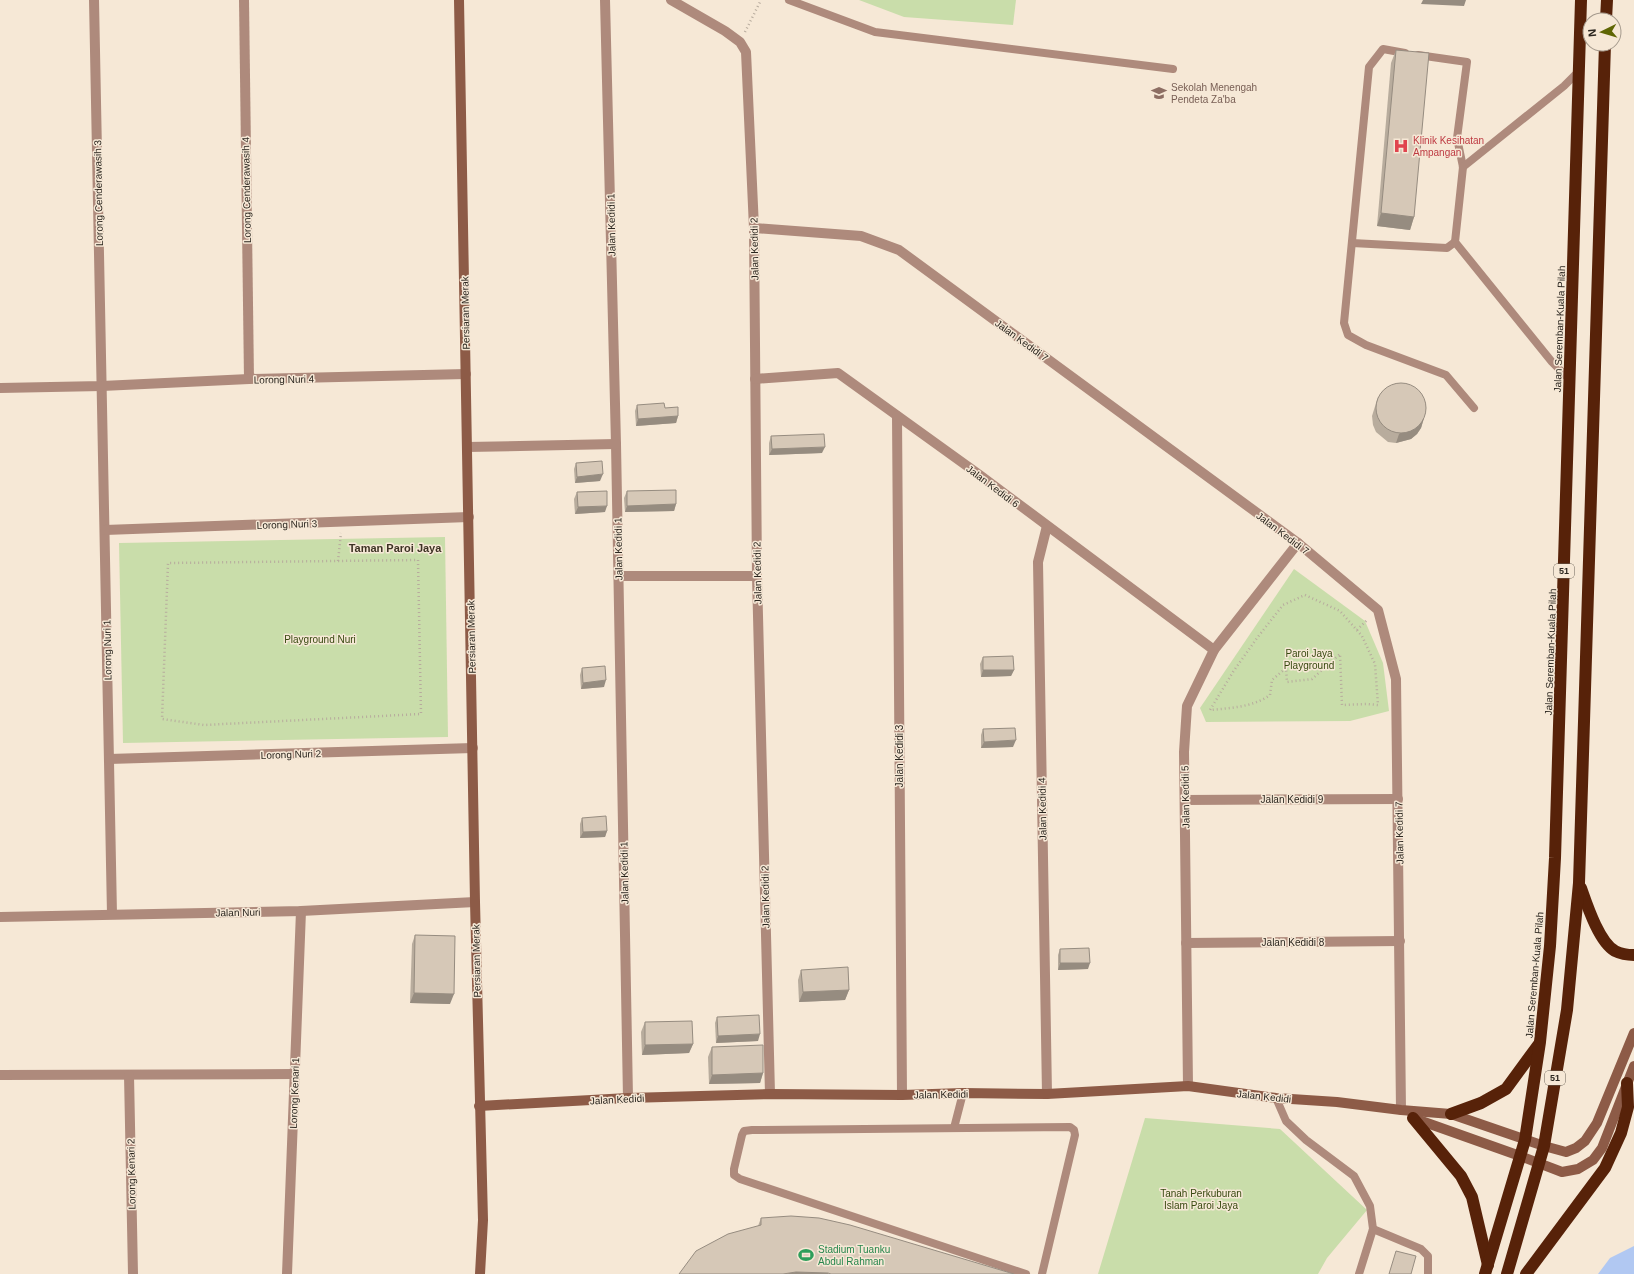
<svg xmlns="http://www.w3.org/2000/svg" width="1634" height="1274" font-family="Helvetica,sans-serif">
	<rect width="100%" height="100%" fill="#f6e8d6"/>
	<g fill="#c9ddaa">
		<path d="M859,0H1016L1013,25L904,17Z"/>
		<path d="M445,537L448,737L123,743L119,543Z"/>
		<path d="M1294,569L1365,621L1383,663L1389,711L1350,721L1206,722L1200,708Z"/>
		<path d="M1145,1118L1280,1129L1367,1210L1327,1258L1318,1274H1098Z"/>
	</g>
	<path fill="#b1c8f2" d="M1634,1246V1274H1598L1610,1258Z"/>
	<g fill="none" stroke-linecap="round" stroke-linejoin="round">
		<g stroke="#b7ab9d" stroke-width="2.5" stroke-dasharray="1 3" stroke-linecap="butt">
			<path d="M745,32L761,0"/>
			<path d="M418,560L421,714L204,725L162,719L168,563Z"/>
			<path d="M338,561L341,533"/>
			<path d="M1305,595L1340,611L1362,636L1375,664L1378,705L1367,704L1342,705L1340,654L1312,679L1287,682L1286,668L1272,680L1270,695C1253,707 1231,708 1210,710L1233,672L1257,638L1283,605Z"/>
			<path d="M1357,630L1368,619"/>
		</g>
		<g stroke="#ae8a7c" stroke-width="8">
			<path d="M789,0L875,32L1173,69"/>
			<path d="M1405,53L1383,49L1369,67L1344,323L1348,335L1366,345L1446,375L1474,408"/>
			<path d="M1418,55L1467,62L1457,138L1463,167L1455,242L1552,362L1570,380"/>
			<path d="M1463,167L1564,86L1579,71"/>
			<path d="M1352,243L1447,248L1455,242"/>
			<path d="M1276,1098L1286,1121L1306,1140L1354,1176L1370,1206L1373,1229L1359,1274"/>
			<path d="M954,1128L963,1093"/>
			<path d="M1373,1229L1421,1249L1428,1256V1274"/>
			<path d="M1026,1274L740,1179L734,1175V1169L742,1135L744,1131L752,1130L1070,1127L1074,1130L1075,1135L1042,1274"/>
		</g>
		<g stroke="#ae8a7c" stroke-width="10">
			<path d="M94,0L112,914"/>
			<path d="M244,0L249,379"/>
			<path d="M605,0L616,444L628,1098"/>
			<path d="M671,0L725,31L740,42L746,52L754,228L757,576L770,1094"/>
			<path d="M754,228L861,236L899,250L1298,543L1378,610L1396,679L1401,1110"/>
			<path d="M755,379L838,373L981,476L1214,650"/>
			<path d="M0,388L102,386L249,379L466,374"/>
			<path d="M897,416L902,1095"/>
			<path d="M467,447L616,444"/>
			<path d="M105,530L469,517"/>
			<path d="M619,576H757"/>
			<path d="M109,759L473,748"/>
			<path d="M1185,800L1398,799"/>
			<path d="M0,917L301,911L475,902"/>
			<path d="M1186,943L1400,941"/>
			<path d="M0,1075L295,1074"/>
			<path d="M129,1075L133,1274"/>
			<path d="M1188,1086L1184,752L1187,706L1214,650L1298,543"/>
			<path d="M1047,1094L1038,562L1047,526"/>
			<path d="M287,1274L301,911"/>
		</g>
		<g stroke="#8d5b47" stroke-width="10">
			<path d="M459,0L475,902L483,1220L480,1274"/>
			<path d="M479,1106L628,1098L770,1094L902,1095L963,1093L1047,1094L1188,1086L1276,1098L1337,1102L1401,1110L1451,1114L1544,1146L1566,1152L1576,1148L1585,1141L1597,1123L1634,1033"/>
			<path d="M1413,1118L1520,1156L1562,1172L1578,1169L1593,1160L1602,1148L1634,1066"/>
		</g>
		<g stroke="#572209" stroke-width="12">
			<path d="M1606,20L1607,0"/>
			<path d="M1581,888C1587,905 1599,942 1615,951C1621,954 1628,955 1634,955"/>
			<path d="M1451,1114L1481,1103L1506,1089L1539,1044"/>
			<path d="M1413,1118L1461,1176L1472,1197L1488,1265"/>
			<path d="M1485,1274L1525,1140L1540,1042L1550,946L1555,858L1581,0"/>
			<path d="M1507,1274L1544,1146L1567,1010L1579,883L1605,44"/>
			<path d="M1526,1274L1605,1168L1621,1133L1628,1107L1627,1083"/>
		</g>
	</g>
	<g fill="#b8ac9d">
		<path d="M1396,50L1414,217L1410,230L1377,226L1391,63Z"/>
		<path d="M1378,397L1424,418L1421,428L1417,434L1411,439L1396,443L1388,442L1376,432L1373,425L1372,416Z"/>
		<path d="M637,405L665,408L678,416L676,423L636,426L635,411Z"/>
		<path d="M771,436L822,453L769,455V443Z"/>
		<path d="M576,463L600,481L575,483L574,469Z"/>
		<path d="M627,491L676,504L674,511L625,512L624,498Z"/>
		<path d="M577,492L605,512L575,514L574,499Z"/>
		<path d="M983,657L1014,670L1011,676L981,677L980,664Z"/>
		<path d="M582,668L604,687L581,689L580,675Z"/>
		<path d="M983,729L1013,747L981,748V735Z"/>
		<path d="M582,818L607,831L605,837L580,838V824Z"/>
		<path d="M415,935L450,1004L410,1003L412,944Z"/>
		<path d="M1060,949L1088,969L1058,970V955Z"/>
		<path d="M801,970L849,990L845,1000L799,1002L798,980Z"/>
		<path d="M717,1017L758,1041L716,1043L715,1023Z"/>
		<path d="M645,1022L693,1044L689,1053L642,1055L641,1032Z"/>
		<path d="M712,1047L763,1073L760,1083L709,1084L708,1057Z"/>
		<path d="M761,1218L1014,1274H679L758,1226Z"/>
	</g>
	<g fill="#968c80">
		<path d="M1423,0H1466L1464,6L1421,4Z"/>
		<path d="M1381,213L1414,217L1410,230L1377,226Z"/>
		<path d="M678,416L676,423L636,426L638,419Z"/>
		<path d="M1424,418L1421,428L1417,434L1411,439L1396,443L1399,434Z"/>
		<path d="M825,447L822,453L769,455L772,449Z"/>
		<path d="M603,474L600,481L575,483L577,477Z"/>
		<path d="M676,504L674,511L625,512L627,506Z"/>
		<path d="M607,506L605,512L575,514L578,507Z"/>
		<path d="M983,670H1014L1011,676L981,677Z"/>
		<path d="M606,680L604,687L581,689L583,683Z"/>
		<path d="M1016,740L1013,747L981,748L984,742Z"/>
		<path d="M607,831L605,837L580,838L583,832Z"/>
		<path d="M1060,963H1090L1088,969L1058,970Z"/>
		<path d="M849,990L845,1000L799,1002L803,992Z"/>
		<path d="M414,993L454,994L450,1004L410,1003Z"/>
		<path d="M760,1034L758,1041L716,1043L718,1036Z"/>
		<path d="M693,1044L689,1053L642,1055L645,1045Z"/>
		<path d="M763,1073L760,1083L709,1084L712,1075Z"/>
		<path d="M796,1272L828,1273V1274H783Z"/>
	</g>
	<g fill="#d6c8b7" stroke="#968c80">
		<path d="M1396,50L1429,53L1414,217L1381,213Z"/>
		<circle cx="1401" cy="408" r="25"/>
		<path d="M664,403L665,408L678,407V416L638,419L637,405Z"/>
		<path d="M824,434L825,447L772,449L771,436Z"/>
		<path d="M602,461L603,474L577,477L576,463Z"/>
		<path d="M676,490V504L627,506V491Z"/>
		<path d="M607,491V506L578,507L577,492Z"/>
		<path d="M1013,656L1014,670H983V657Z"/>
		<path d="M605,666L606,680L583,683L582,668Z"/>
		<path d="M1015,728L1016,740L984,742L983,729Z"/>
		<path d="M606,816L607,831L583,832L582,818Z"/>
		<path d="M415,935L455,936L454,994L414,993Z"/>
		<path d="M1089,948L1090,963H1060V949Z"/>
		<path d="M848,967L849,990L803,992L801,970Z"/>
		<path d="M759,1015L760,1034L718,1036L717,1017Z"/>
		<path d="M692,1021L693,1044L645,1045V1022Z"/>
		<path d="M763,1045V1073L712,1075V1047Z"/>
		<path d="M791,1216L819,1218L850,1225L1014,1274H831L828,1273L796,1272L783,1274H679L696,1251L728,1234L761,1225V1218Z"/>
		<path d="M1396,1251L1416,1256L1411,1274H1389Z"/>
	</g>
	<defs>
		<g id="school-bare" transform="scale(1.2)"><path d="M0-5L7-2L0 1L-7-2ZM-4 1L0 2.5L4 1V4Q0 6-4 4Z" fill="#8d6e63" stroke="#f6e8d6" stroke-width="2.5" paint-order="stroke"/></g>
		<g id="hospital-bare" transform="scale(1.2)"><path d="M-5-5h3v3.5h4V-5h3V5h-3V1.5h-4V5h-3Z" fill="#e0444e" stroke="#f6e8d6" stroke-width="2.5" paint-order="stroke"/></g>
		<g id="stadium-bare" transform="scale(1.2)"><path d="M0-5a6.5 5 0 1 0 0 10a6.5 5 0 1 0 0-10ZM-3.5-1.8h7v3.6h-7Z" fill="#2e9e5b" stroke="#f6e8d6" stroke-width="2.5" paint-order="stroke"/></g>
	</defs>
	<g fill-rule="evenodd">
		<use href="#school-bare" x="1159" y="93"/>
		<use href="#hospital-bare" x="1401" y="146"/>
		<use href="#stadium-bare" x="806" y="1255"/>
	</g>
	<g text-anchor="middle" stroke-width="3" stroke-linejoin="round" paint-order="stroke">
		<g fill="#f6e8d6" stroke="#686056" stroke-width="1">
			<rect x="1554" y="564" width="20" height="14" rx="3"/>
			<rect x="1545" y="1071" width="20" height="14" rx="3"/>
		</g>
		<g font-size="9" font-weight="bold" fill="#2b261f">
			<text x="1564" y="574">51</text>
			<text x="1555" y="1081">51</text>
		</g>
		<g font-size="10" fill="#785e54" stroke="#f6e8d6" text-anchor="start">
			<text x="1171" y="91">Sekolah Menengah<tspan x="1171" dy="12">Pendeta Za'ba</tspan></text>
		</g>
		<g font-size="10" fill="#be3a42" stroke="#f6e8d6" text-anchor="start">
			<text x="1413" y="144">Klinik Kesihatan<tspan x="1413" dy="12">Ampangan</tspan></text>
		</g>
		<g font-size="10" fill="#2b261f" stroke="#f6e8d6">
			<text transform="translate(246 190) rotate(-91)" y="4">Lorong Cenderawasih 4</text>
			<text transform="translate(98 193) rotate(-91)" y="4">Lorong Cenderawasih 3</text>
			<text transform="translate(611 225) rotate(-91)" y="4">Jalan Kedidi 1</text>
			<text transform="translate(754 249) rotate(-91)" y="4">Jalan Kedidi 2</text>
			<text transform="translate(465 313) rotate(-91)" y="4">Persiaran Merak</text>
			<text transform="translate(1559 329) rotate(-88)" y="4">Jalan Seremban-Kuala Pilah</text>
			<text transform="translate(1022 340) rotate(36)" y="4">Jalan Kedidi 7</text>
			<text transform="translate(284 379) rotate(-1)" y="4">Lorong Nuri 4</text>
			<text transform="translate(993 486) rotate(37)" y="4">Jalan Kedidi 6</text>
			<text transform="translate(287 524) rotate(-2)" y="4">Lorong Nuri 3</text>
			<text transform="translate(1283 533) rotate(37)" y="4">Jalan Kedidi 7</text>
			<text transform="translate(618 549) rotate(-91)" y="4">Jalan Kedidi 1</text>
			<text transform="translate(757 573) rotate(-91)" y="4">Jalan Kedidi 2</text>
			<text transform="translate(471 637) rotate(-91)" y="4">Persiaran Merak</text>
			<text transform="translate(107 650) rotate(-91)" y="4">Lorong Nuri 1</text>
			<text transform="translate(1550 652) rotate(-88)" y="4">Jalan Seremban-Kuala Pilah</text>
			<text transform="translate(291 754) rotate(-2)" y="4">Lorong Nuri 2</text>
			<text transform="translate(899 756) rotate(-90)" y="4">Jalan Kedidi 3</text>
			<text transform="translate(1185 797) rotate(-91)" y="4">Jalan Kedidi 5</text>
			<text x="1292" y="803">Jalan Kedidi 9</text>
			<text transform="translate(1042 809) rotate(-91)" y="4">Jalan Kedidi 4</text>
			<text transform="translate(1399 833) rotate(-91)" y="4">Jalan Kedidi 7</text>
			<text transform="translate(624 873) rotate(-91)" y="4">Jalan Kedidi 1</text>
			<text transform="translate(765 897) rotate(-91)" y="4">Jalan Kedidi 2</text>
			<text transform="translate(238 912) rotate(-1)" y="4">Jalan Nuri</text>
			<text x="1293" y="946">Jalan Kedidi 8</text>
			<text transform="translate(476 961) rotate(-91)" y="4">Persiaran Merak</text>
			<text transform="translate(1534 975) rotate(-85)" y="4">Jalan Seremban-Kuala Pilah</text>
			<text transform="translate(294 1093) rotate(-88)" y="4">Lorong Kenari 1</text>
			<text transform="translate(941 1094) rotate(-1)" y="4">Jalan Kedidi</text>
			<text transform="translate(1264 1096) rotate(6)" y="4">Jalan Kedidi</text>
			<text transform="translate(617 1099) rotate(-3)" y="4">Jalan Kedidi</text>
			<text transform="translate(131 1174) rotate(-91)" y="4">Lorong Kenari 2</text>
		</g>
		<g font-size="10" fill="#37480f" stroke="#f6e8d6">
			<text x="320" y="643">Playground Nuri</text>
			<text x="1309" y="657">Paroi Jaya<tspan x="1309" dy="12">Playground</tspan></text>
			<text x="1201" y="1197">Tanah Perkuburan<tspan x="1201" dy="12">Islam Paroi Jaya</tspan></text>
		</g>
		<g font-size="10" fill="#27864d" stroke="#f6e8d6" text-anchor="start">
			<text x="818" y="1253">Stadium Tuanku<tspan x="818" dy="12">Abdul Rahman</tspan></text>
		</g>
		<g font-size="11" font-weight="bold" fill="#3d3324" stroke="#f6e8d6">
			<text x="395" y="552">Taman Paroi Jaya</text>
		</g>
	</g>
	<g transform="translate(1602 32) rotate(265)"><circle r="19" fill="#f6e8d6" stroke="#a59a8d"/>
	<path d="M0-3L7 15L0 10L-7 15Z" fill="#5f6604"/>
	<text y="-6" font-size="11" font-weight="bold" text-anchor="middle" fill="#2b261f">N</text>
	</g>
</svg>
